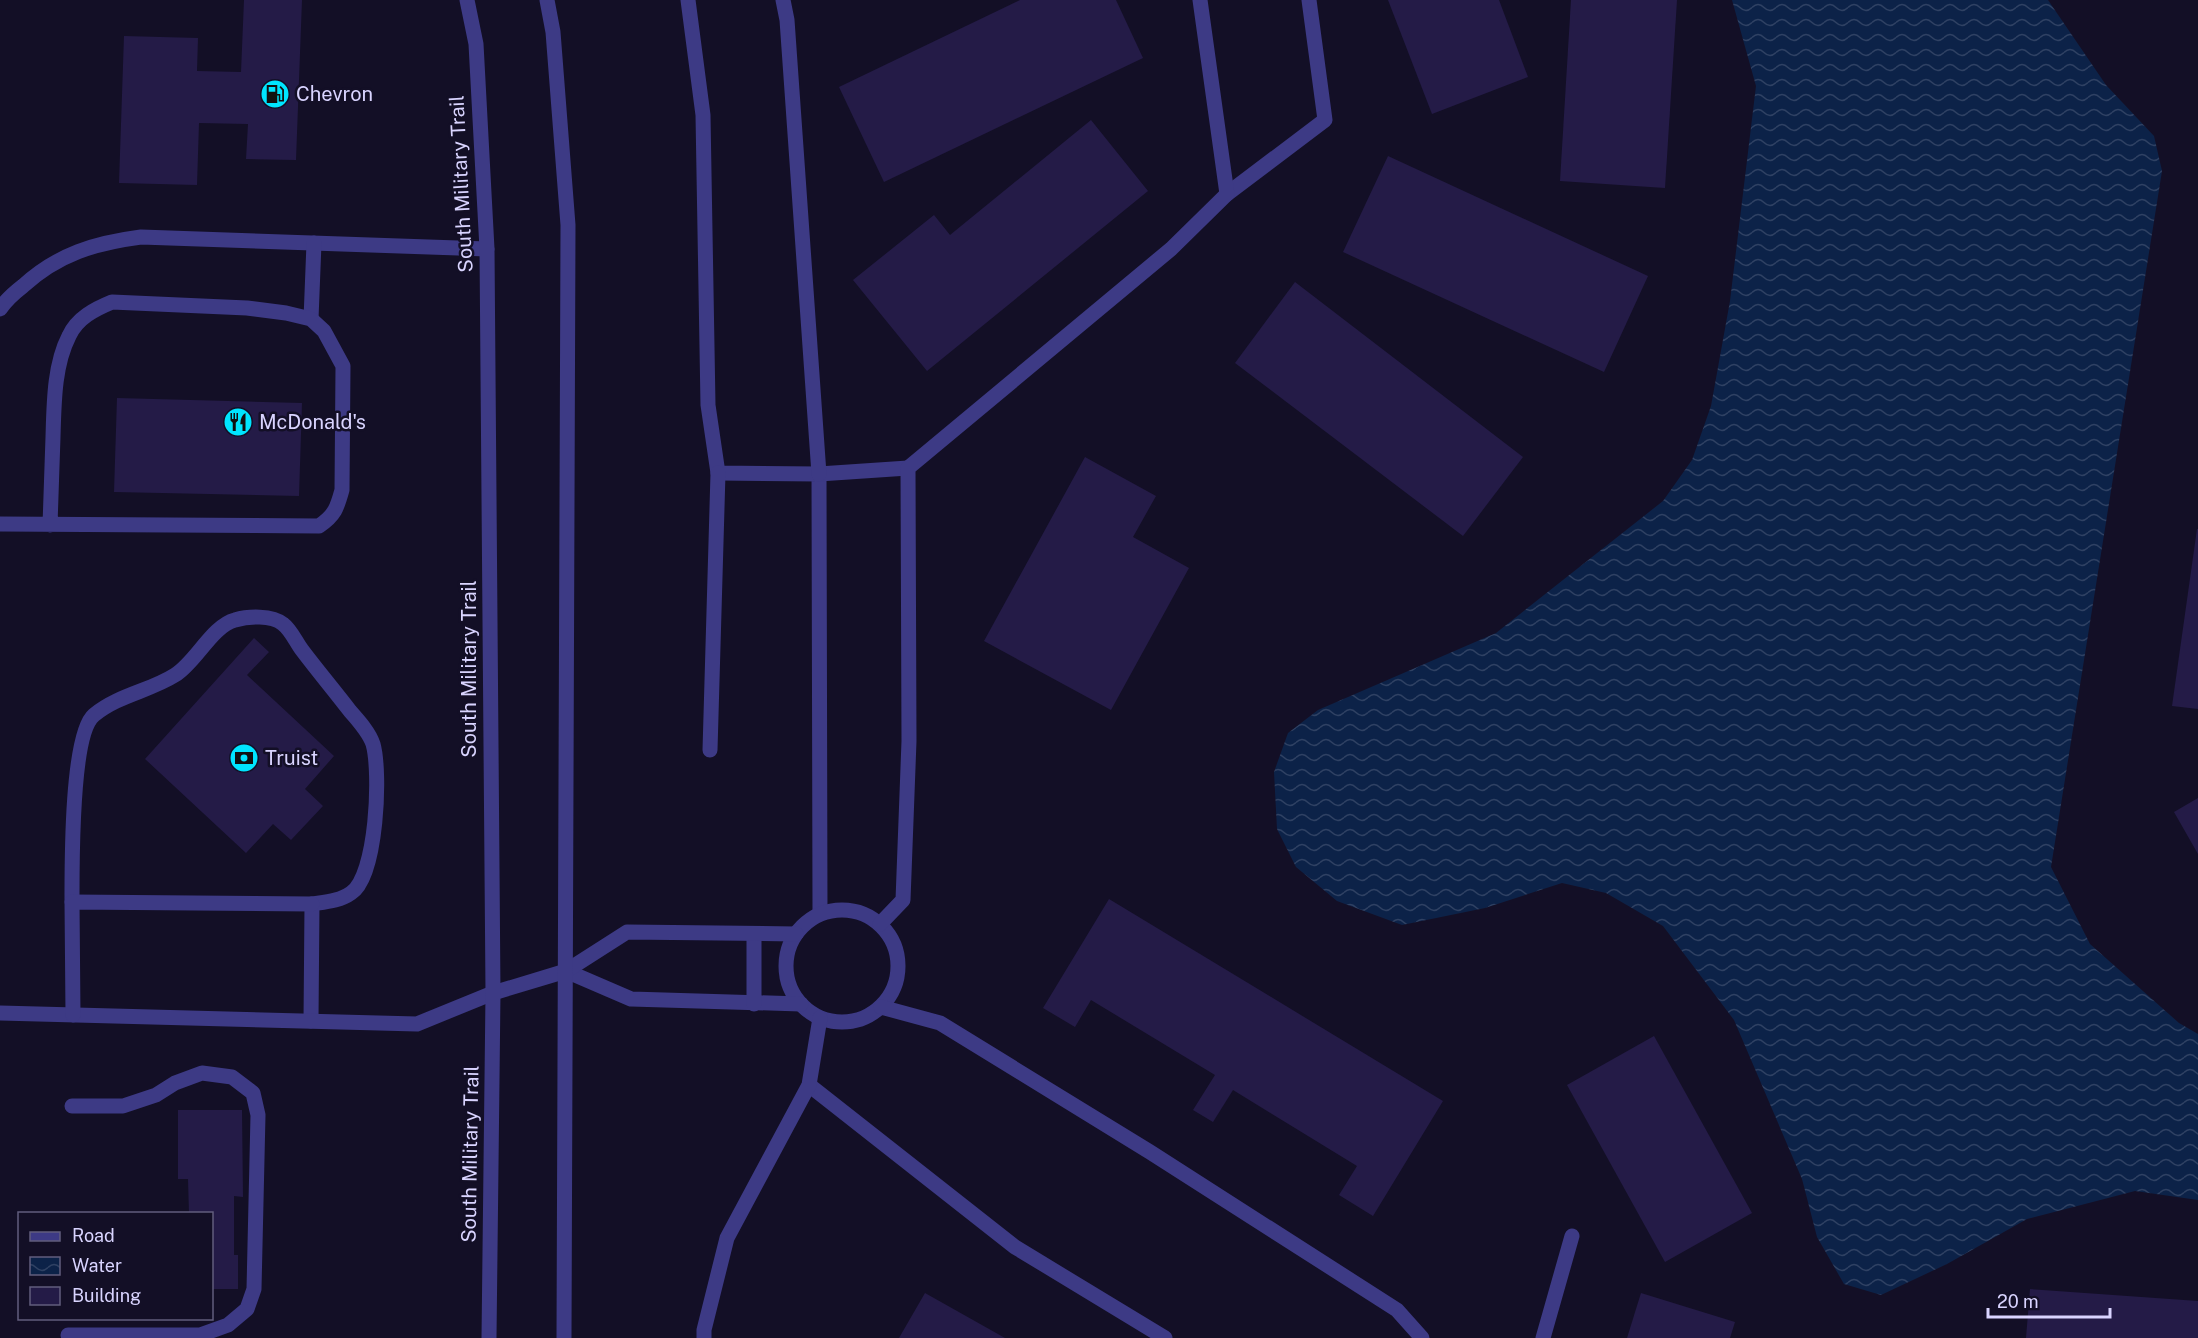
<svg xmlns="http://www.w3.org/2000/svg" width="2198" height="1338" font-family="'Public Sans',sans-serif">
	<defs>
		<pattern id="water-waves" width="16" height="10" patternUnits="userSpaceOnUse" patternTransform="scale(1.5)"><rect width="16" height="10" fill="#0c2248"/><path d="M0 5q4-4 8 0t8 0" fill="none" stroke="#2f4163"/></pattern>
	</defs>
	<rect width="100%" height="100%" fill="#130f26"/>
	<path fill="url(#water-waves)" d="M1732,0H2048L2106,85L2154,136L2162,171L2051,867L2090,944L2179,1023L2198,1034V1200L2135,1191L2027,1219L1947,1264L1881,1295L1844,1284L1817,1237L1802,1179L1734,1020L1663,926L1606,893L1562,883L1485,908L1402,925L1337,901L1296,867L1277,829L1274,772L1288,733L1318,710L1496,633L1663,501L1692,460L1711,406L1730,301L1756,86Z"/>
	<g fill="#241b47">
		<path d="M244,0H302L296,160L246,159L248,124L199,123L197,185L119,183L124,36L198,38L197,71L241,72Z"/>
		<path d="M1020,0H1116L1143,58L884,182L839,87Z"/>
		<path d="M1388,0H1499L1528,77L1432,114Z"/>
		<path d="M1571,0H1677L1665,188L1560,181Z"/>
		<path d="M1091,120L1148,191L927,371L853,280L934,215L950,235Z"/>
		<path d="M1388,156L1648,276L1604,372L1343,252Z"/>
		<path d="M1295,282L1523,457L1463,536L1235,363Z"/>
		<path d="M117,398L302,403L299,496L114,492Z"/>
		<path d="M1085,457L1156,496L1133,537L1189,568L1111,710L984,641Z"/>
		<path d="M2197,529H2198V709L2172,706Z"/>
		<path d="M254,638L269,652L247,675L334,756L305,789L323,806L291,840L273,824L246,853L145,759Z"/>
		<path d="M2198,798V854L2174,812Z"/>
		<path d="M1109,899L1443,1101L1373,1216L1339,1195L1357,1166L1233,1090L1213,1122L1193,1110L1215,1075L1091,1000L1075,1027L1043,1008Z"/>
		<path d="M1654,1036L1752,1213L1665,1262L1567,1085Z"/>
		<path d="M178,1110H242L243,1197L234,1196V1255H238V1289H212V1214H189L188,1179H178Z"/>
		<path d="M2030,1289L2198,1301V1338H2026Z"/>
		<path d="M925,1293L1005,1338H899Z"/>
		<path d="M1641,1293L1735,1322L1730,1338H1627Z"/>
	</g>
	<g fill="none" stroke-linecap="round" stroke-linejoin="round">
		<g stroke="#3d3a85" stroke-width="15">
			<path d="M688,0L703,115L708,405L718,473L819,474L820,914"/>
			<path d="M1227,194L1325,120L1309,0"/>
			<path d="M0,309C6,300 14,293 23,286C58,254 95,243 141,237L487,249"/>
			<path d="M311,319L314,243"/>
			<path d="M819,474L908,468"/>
			<path d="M0,524L319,526C335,515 337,508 342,490L343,366L324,331L311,319L286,313L247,308L112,302C95,309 77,318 69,336C54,365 54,404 53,437C52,466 51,496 50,525"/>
			<path d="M710,750L718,473"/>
			<path d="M72,902C72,869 71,734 94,715C118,695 150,691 175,675C196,662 212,626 235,620C248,616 272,615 283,624C291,630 296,642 302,650C317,670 334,690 350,711C358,720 369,732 373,744C381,772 377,876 351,893C340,901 325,902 312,904L311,1021"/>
			<circle cx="842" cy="966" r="56"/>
			<path d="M880,924L903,900L909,741L908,468L1171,249L1227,194L1200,0"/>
			<path d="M566,971L631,999L801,1004"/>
			<path d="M754,1004V934"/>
			<path d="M881,1007L940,1023L1150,1152L1397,1310L1422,1338"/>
			<path d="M0,1013L417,1024L493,993L566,971L627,932L796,934"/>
			<path d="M73,1015L72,902L312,904"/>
			<path d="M809,1085L1015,1247L1165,1338"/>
			<path d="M68,1335H200L228,1325L247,1309L254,1289L258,1115L253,1093L232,1077L202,1073L175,1083L156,1095L123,1106H72"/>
			<path d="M704,1338V1330L727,1238L809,1085L820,1018"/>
			<path d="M1543,1338L1572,1236"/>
		</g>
		<path stroke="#3d3a85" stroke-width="15" d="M783,0L787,20L819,474"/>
		<g stroke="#3d3a85" stroke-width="15">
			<path d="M467,0L476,44L487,249L493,993L489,1338"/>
			<path d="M547,0L553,32L568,225L564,1338"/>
		</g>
	</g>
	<defs>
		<g id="fuel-disc" transform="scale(1.5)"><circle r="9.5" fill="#00e5ff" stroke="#130f26"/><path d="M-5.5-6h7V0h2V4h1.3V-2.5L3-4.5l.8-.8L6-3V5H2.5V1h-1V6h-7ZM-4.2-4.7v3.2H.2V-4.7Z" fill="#111"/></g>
		<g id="restaurant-disc" transform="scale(1.5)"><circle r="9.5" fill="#00e5ff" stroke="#130f26"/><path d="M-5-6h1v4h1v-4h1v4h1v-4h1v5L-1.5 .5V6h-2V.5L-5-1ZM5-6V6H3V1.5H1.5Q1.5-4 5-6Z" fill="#111"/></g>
		<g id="bank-disc" transform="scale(1.5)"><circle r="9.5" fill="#00e5ff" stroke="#130f26"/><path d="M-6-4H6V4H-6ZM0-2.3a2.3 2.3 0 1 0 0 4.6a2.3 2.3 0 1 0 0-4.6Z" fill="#111"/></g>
	</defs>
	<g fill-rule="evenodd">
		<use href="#fuel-disc" x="275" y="94"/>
		<use href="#restaurant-disc" x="238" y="422"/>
		<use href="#bank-disc" x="244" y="758"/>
	</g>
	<g text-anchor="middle" stroke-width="5" stroke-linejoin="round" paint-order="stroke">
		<g font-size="20" fill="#d9d4ff" stroke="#130f26" text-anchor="start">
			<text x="296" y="101">Chevron</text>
			<text x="259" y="429">McDonald's</text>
			<text x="265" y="765">Truist</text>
		</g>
		<g font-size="20" fill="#d9d4ff" stroke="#130f26">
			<text transform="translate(461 184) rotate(-93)" y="7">South Military Trail</text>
			<text transform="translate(469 669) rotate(-90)" y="7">South Military Trail</text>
			<text transform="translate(470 1154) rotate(-89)" y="7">South Military Trail</text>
		</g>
	</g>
	<rect x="18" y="1212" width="195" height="108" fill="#130f26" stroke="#625e7d" stroke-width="1.5"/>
	<rect x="30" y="1232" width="30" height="9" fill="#3d3a85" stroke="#625e7d" stroke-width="1.5"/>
	<text x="72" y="1242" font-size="18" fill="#d9d4ff">Road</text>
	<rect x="30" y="1257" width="30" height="18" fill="url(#water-waves)" stroke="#625e7d" stroke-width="1.5"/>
	<text x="72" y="1272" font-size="18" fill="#d9d4ff">Water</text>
	<rect x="30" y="1287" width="30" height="18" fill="#241b47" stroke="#625e7d" stroke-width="1.5"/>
	<text x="72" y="1302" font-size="18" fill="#d9d4ff">Building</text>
	<path d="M1988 1308v9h122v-9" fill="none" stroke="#d9d4ff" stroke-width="3"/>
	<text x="1997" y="1308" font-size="18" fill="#d9d4ff" stroke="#130f26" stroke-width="4.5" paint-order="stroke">20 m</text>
</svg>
